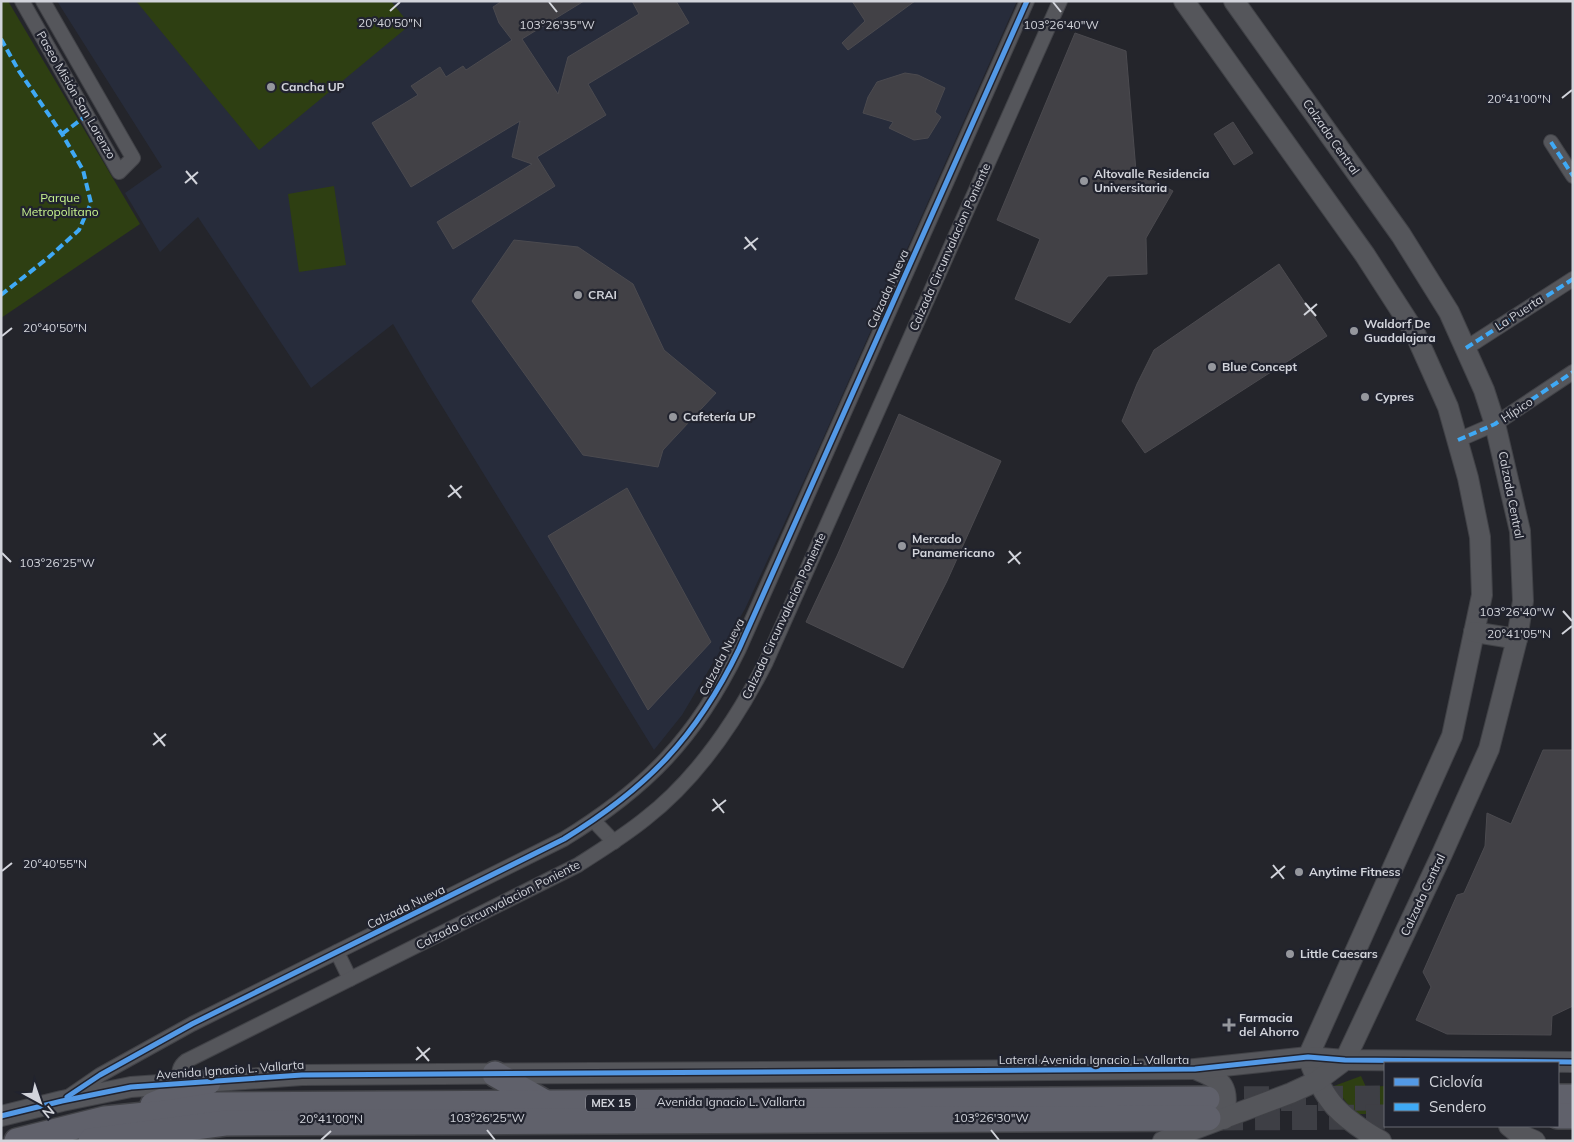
<svg xmlns="http://www.w3.org/2000/svg" width="1574" height="1142" font-family="Mulish,sans-serif">
	<rect width="100%" height="100%" fill="#24252b"/>
	<path fill="#272c3b" d="M57,1H1017L817,452L745,609L682,715L654,750L427,382L393,324L311,388L198,217L160,252L125,193L162,167Z"/>
	<g fill="#2e3f12">
		<path d="M1,1H8L140,224L1,318Z"/>
		<path d="M136,1H391L410,25L259,150Z"/>
		<path d="M334,186L346,265L299,272L288,194Z"/>
		<path d="M1361,1076L1366,1087L1385,1086V1109L1380,1110L1381,1114H1355L1334,1086Z"/>
	</g>
	<g fill="#424146" stroke="#4b4a4f">
		<path d="M502,1H584L522,39L558,94L568,57L639,14L632,1H676L689,23L588,84L606,115L537,157L555,186L453,249L437,222L532,164L512,157L520,121L411,187L372,123L418,95L411,86L440,67L446,77L463,66L466,70L512,40L499,23L493,7Z"/>
		<path d="M852,1H915L848,50L842,43L865,21Z"/>
		<path d="M1075,33L1126,51L1136,171L1173,191L1146,238L1147,274L1108,276L1070,323L1015,299L1040,239L997,220Z"/>
		<path d="M905,73L918,75L945,88L935,112L941,117L928,138L914,140L889,128L893,122L863,113L868,97L877,82Z"/>
		<path d="M1233,122L1253,153L1234,165L1214,134Z"/>
		<path d="M514,240L578,247L633,284L664,350L716,393L663,450L658,467L583,455L472,301Z"/>
		<path d="M1279,264L1327,336L1145,453L1122,421L1137,384L1154,350Z"/>
		<path d="M899,414L1001,461L947,581L903,668L806,622L837,556Z"/>
		<path d="M627,488L711,642L648,710L548,536Z"/>
		<path d="M1543,750H1573V1006L1552,1016L1551,1035L1447,1034L1416,1020L1431,987L1423,972L1457,895L1464,893L1485,846L1487,813L1511,824Z"/>
	</g>
	<g fill="none" stroke-linecap="round" stroke-linejoin="round">
		<g stroke="#3e3f45" stroke-width="25" stroke-dasharray="25 12" stroke-linecap="butt">
			<path d="M1207,1099L1385,1098"/>
			<path d="M1218,1118L1385,1117"/>
		</g>
		<g stroke="#414247" stroke-width="16">
			<g id="street">
				<path d="M22,1L119,172L133,158L43,1"/>
				<path d="M1551,142L1573,176"/>
				<path d="M1466,348L1573,279"/>
				<path d="M1458,440L1495,424L1573,372"/>
				<path d="M594,821L614,842"/>
				<path d="M337,952L350,979"/>
				<path d="M179,1083C179,1073 178,1067 186,1061L578,865C601,850 624,836 645,819C698,778 736,721 766,662L1060,1"/>
				<path d="M68,1097L100,1075L192,1024L564,839C647,788 696,738 739,649L1027,1"/>
			</g>
		</g>
		<g stroke="#414247" stroke-width="22">
			<g id="secondary">
				<path d="M1184,1L1365,255L1414,331L1448,407L1468,478L1480,537L1482,595L1452,736L1308,1057C1324,1102 1340,1117 1381,1141"/>
				<path d="M1474,632L1517,639"/>
				<path d="M1195,1069C1225,1081 1229,1086 1224,1119"/>
				<path d="M1,1116L62,1101L131,1087L302,1075L1195,1069L1308,1057L1345,1060L1573,1062"/>
				<path d="M1509,1126L1519,1134L1535,1141"/>
				<path d="M1163,1141L1291,1093L1317,1081L1345,1060L1442,854L1489,749L1517,639L1523,601L1520,531L1495,424L1484,390L1449,312L1401,235L1234,1"/>
			</g>
		</g>
		<g stroke="#414247" stroke-width="28">
			<g id="highway">
				<path d="M495,1074L544,1102"/>
				<path d="M1558,1097H1573"/>
				<path d="M153,1105L208,1082"/>
				<path d="M1558,1116H1573"/>
				<path d="M17,1141L105,1119L166,1113L214,1105L1207,1099"/>
				<path d="M91,1141L225,1123L1208,1118"/>
			</g>
		</g>
		<use href="#street" stroke="#55565b" stroke-width="14"/>
		<use href="#secondary" stroke="#55565b" stroke-width="20"/>
		<use href="#highway" stroke="#60616b" stroke-width="25"/>
		<g stroke="#3fa9f5" stroke-width="4" stroke-dasharray="8 4" stroke-linecap="butt">
			<path d="M1,39L19,71L62,134L83,170L91,203L79,230L49,257L1,295"/>
			<path d="M62,134L87,115"/>
			<path d="M1551,142L1573,176"/>
			<path d="M1466,348L1573,279"/>
			<path d="M1458,440L1495,424L1573,372"/>
		</g>
		<g stroke="#21232e" stroke-width="8">
			<g id="cycleway">
				<path d="M67,1097L100,1075L192,1024L564,839C647,788 696,738 739,649L1027,1"/>
				<path d="M1,1116L62,1101L131,1087L302,1075L1195,1069L1308,1057L1345,1060L1573,1062"/>
			</g>
		</g>
		<use href="#cycleway" stroke="#5399e6" stroke-width="5"/>
	</g>
	<path fill="none" stroke="#d2d4db" stroke-width="2" d="M549,2L557,12M1053,2L1061,12M390,11L400,2M1562,98L1572,90M186,171L197,184M185,183L198,172M745,237L756,250M744,249L758,238M1305,303L1316,316M1304,315L1317,304M2,336L12,328M450,485L461,498M448,497L462,486M1009,551L1020,564M2,553L11,562M1008,563L1021,552M1563,611L1572,621M1562,634L1572,626M154,733L165,746M153,745L166,734M713,799L724,813M712,811L726,800M1273,865L1284,879M2,871L12,863M1271,878L1285,866M417,1047L429,1061M416,1060L430,1048M487,1130L495,1140M991,1130L999,1140M321,1140L331,1131"/>
	<g fill="#95979d" stroke="#21232e" stroke-width="2">
		<circle cx="271" cy="87" r="5"/>
		<circle cx="1084" cy="181" r="5"/>
		<circle cx="578" cy="295" r="5"/>
		<circle cx="1354" cy="331" r="5"/>
		<circle cx="1212" cy="367" r="5"/>
		<circle cx="1365" cy="397" r="5"/>
		<circle cx="673" cy="417" r="5"/>
		<circle cx="902" cy="546" r="5"/>
		<circle cx="1299" cy="872" r="5"/>
		<circle cx="1290" cy="954" r="5"/>
		<path d="M1226.5 1017.5h5v5h5v5h-5v5h-5v-5h-5v-5h5z"/>
	</g>
	<g text-anchor="middle" stroke-width="4.5" stroke-linejoin="round" paint-order="stroke">
		<rect fill="#21232e" stroke="#9d9fa7" stroke-width="1" x="586" y="1094.5" width="50" height="17" rx="4"/>
		<g font-size="11" font-weight="bold" fill="#d2d4db">
			<text x="611" y="1107">MEX 15</text>
		</g>
		<g font-size="12" font-weight="bold" fill="#d2d4db" stroke="#21232e" text-anchor="start">
			<text x="281" y="91">Cancha UP</text>
			<text x="1094" y="178">Altovalle Residencia<tspan x="1094" dy="14">Universitaria</tspan></text>
			<text x="588" y="299">CRAI</text>
			<text x="1364" y="328">Waldorf De<tspan x="1364" dy="14">Guadalajara</tspan></text>
			<text x="1222" y="371">Blue Concept</text>
			<text x="1375" y="401">Cypres</text>
			<text x="683" y="421">Cafetería UP</text>
			<text x="912" y="543">Mercado<tspan x="912" dy="14">Panamericano</tspan></text>
			<text x="1309" y="876">Anytime Fitness</text>
			<text x="1300" y="958">Little Caesars</text>
			<text x="1239" y="1022">Farmacia<tspan x="1239" dy="14">del Ahorro</tspan></text>
		</g>
		<g font-size="12" fill="#d2d4db" stroke="#21232e">
			<text transform="translate(76 95) rotate(60)" y="4">Paseo Misión San Lorenzo</text>
			<text transform="translate(1331 137) rotate(55)" y="4">Calzada Central</text>
			<text transform="translate(950 247) rotate(-66)" y="4">Calzada Circunvalacion Poniente</text>
			<text transform="translate(888 289) rotate(-66)" y="4">Calzada Nueva</text>
			<text transform="translate(1519 313) rotate(-33)" y="4">La Puerta</text>
			<text transform="translate(1517 410) rotate(-33)" y="4">Hípico</text>
			<text transform="translate(1511 495) rotate(79)" y="4">Calzada Central</text>
			<text transform="translate(784 616) rotate(-65)" y="4">Calzada Circunvalacion Poniente</text>
			<text transform="translate(722 657) rotate(-63)" y="4">Calzada Nueva</text>
			<text transform="translate(1423 895) rotate(-65)" y="4">Calzada Central</text>
			<text transform="translate(498 905) rotate(-27)" y="4">Calzada Circunvalacion Poniente</text>
			<text transform="translate(406 907) rotate(-26)" y="4">Calzada Nueva</text>
			<text x="1094" y="1064">Lateral Avenida Ignacio L. Vallarta</text>
			<text transform="translate(230 1070) rotate(-4)" y="4">Avenida Ignacio L. Vallarta</text>
			<text x="731" y="1106">Avenida Ignacio L. Vallarta</text>
		</g>
		<g font-size="12" fill="#c8f48f" stroke="#21232e">
			<text x="60" y="202">Parque<tspan x="60" dy="14">Metropolitano</tspan></text>
		</g>
	</g>
	<g font-size="12" text-anchor="middle" fill="#d2d4db" stroke="#21232e" stroke-width="4.5" stroke-linejoin="round" paint-order="stroke">
		<text x="390" y="27">20°40'50"N</text>
		<text x="557" y="29">103°26'35"W</text>
		<text x="1061" y="29">103°26'40"W</text>
		<text x="1519" y="103">20°41'00"N</text>
		<text x="55" y="332">20°40'50"N</text>
		<text x="57" y="567">103°26'25"W</text>
		<text x="1517" y="616">103°26'40"W</text>
		<text x="1519" y="638">20°41'05"N</text>
		<text x="55" y="868">20°40'55"N</text>
		<text x="487" y="1122">103°26'25"W</text>
		<text x="991" y="1122">103°26'30"W</text>
		<text x="331" y="1123">20°41'00"N</text>
	</g>
	<rect width="1574" height="1142" fill="none" stroke="#d2d4db" stroke-width="5"/>
	<rect x="1384" y="1062" width="175" height="65" fill="#21232e" stroke="#686a73"/>
	<rect x="1394" y="1078" width="25" height="8" fill="#5399e6" stroke="#686a73"/>
	<text x="1429" y="1087" font-size="15" fill="#d2d4db">Ciclovía</text>
	<rect x="1394" y="1103" width="25" height="8" fill="#3fa9f5" stroke="#686a73"/>
	<text x="1429" y="1112" font-size="15" fill="#d2d4db">Sendero</text>
	<g transform="translate(40 1102) rotate(140)" stroke="#21232e" stroke-width="4" paint-order="stroke">
	<path d="M0-4L9 19L0 12L-9 19Z" fill="#d2d4db"/>
	<text y="-8" font-size="14" font-weight="bold" text-anchor="middle" fill="#d2d4db">N</text>
	</g>
</svg>
